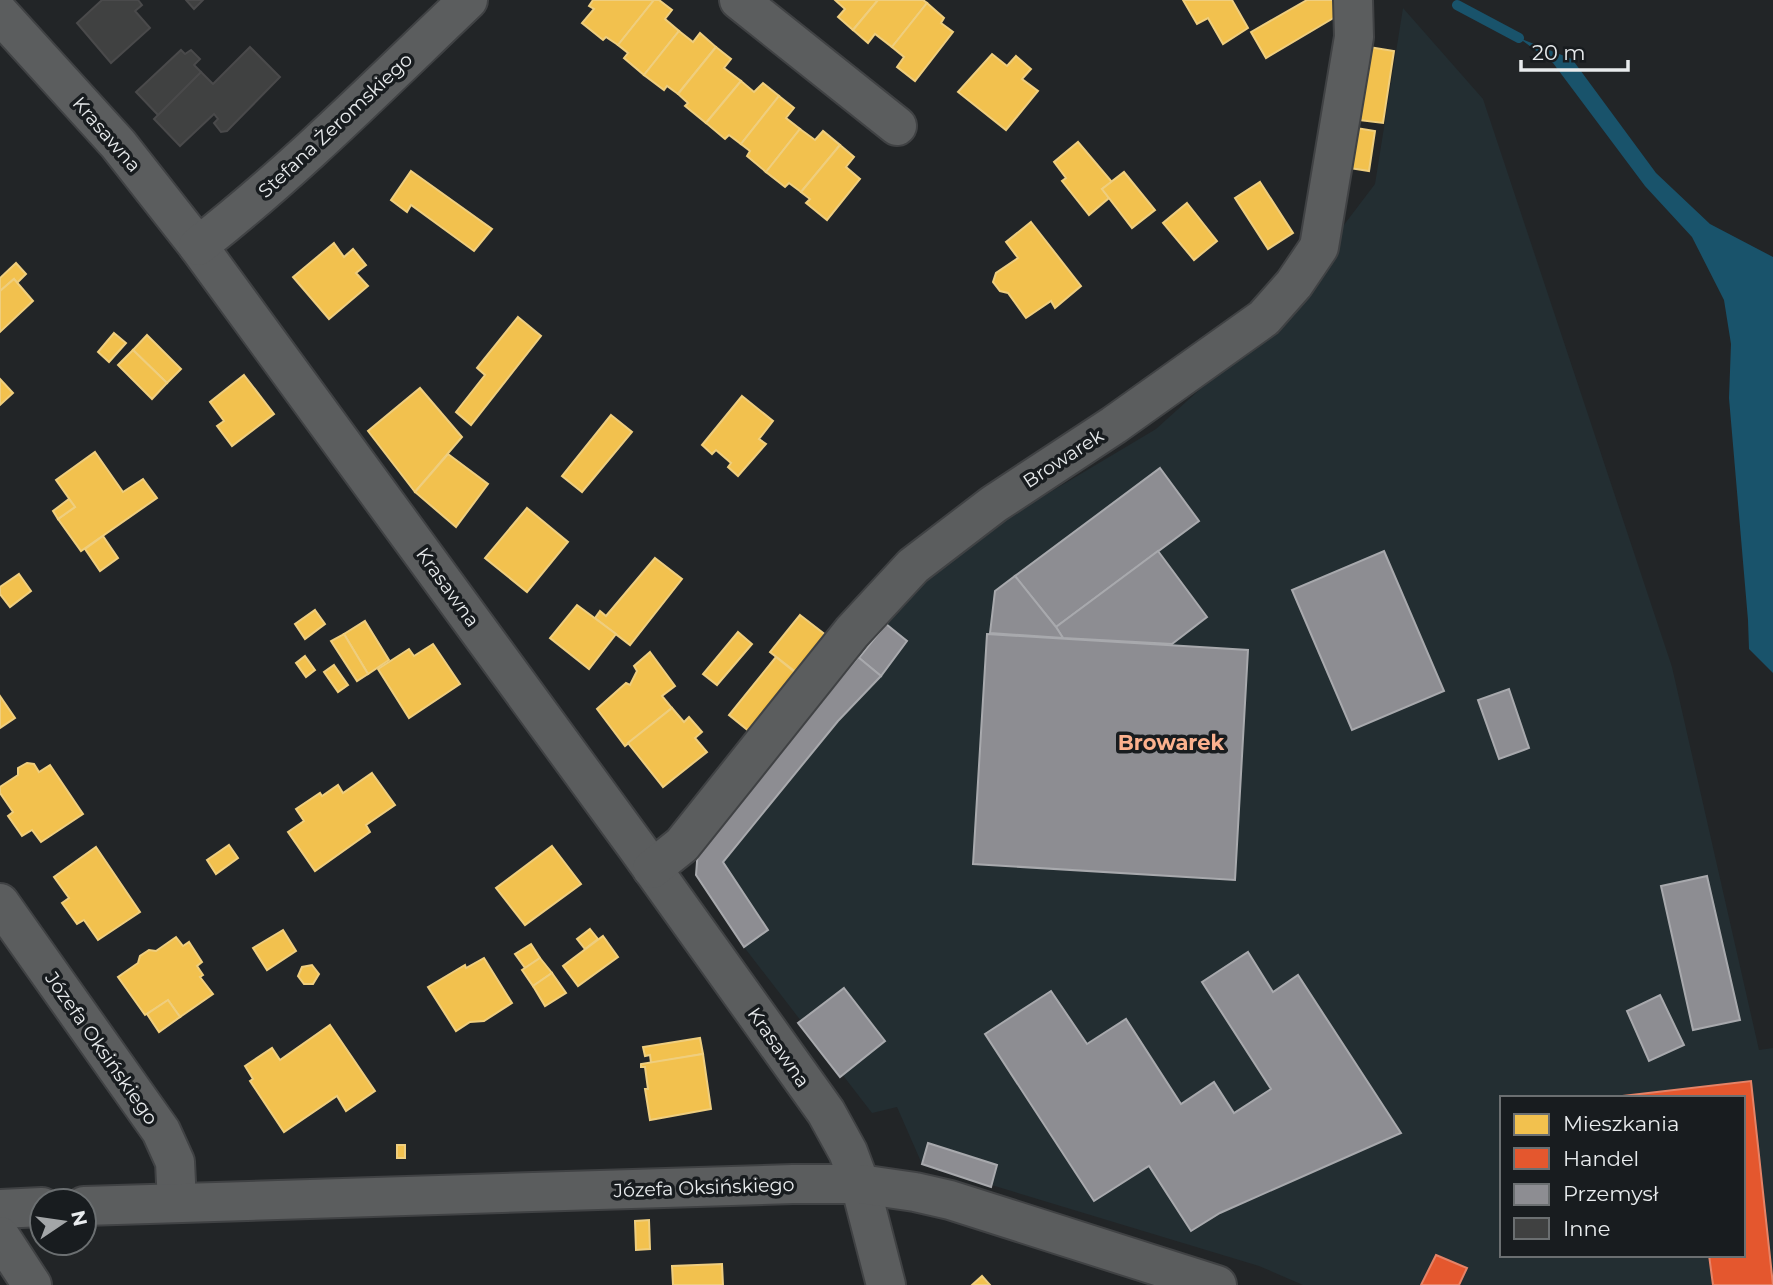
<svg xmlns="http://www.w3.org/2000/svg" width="1773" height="1285" font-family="Montserrat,sans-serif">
	<rect width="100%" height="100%" fill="#222527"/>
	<path fill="#232e32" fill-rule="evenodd" d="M1403,8L1483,99L1672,667L1759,1050L1773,1048V1285H1303L1259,1266L922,1164L897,1107L872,1113L744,947L696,875L698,849L886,624L933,562L1156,429L1279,318L1334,238L1375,184ZM1502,1098H1743V1255H1502Z"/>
	<path fill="#19536b" d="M1519,38L1572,59L1656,173L1710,224L1773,257V673L1749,649L1748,620L1729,398L1731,344L1724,300L1692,237L1645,186L1553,63Z"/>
	<g fill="#f2c14e" stroke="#efce7e" stroke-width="2">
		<path d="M593,0H654L618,45L606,37L603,40L582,23L594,9L589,6Z"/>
		<path d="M654,0H659L672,10L665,19L679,31L644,75L624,58L628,53L618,45Z"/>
		<path d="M835,0H878L853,30L838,17L845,9Z"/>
		<path d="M878,0H923L927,3L892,47L875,34L868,43L853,30Z"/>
		<path d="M1183,0H1232L1248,28L1223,44L1208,18L1197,24Z"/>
		<path d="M1307,0H1335L1342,13L1266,58L1251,32Z"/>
		<path d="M927,3L944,18L941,23L953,32L915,81L897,67L904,57L892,47Z"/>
		<path d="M679,31L693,42L700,33L716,47L678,94L667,86L664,90L644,75Z"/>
		<path d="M716,47L731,59L724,68L741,81L706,123L685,106L688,103L678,94Z"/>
		<path d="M1369,47L1394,51L1383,123L1358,120Z"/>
		<path d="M992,54L1007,66L1016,56L1031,69L1022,79L1038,91L1006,130L958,92Z"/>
		<path d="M741,81L754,92L763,83L779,96L741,144L729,135L725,139L706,123Z"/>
		<path d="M779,96L794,108L786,118L800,129L766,172L747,156L750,151L741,144Z"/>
		<path d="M1350,127L1375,131L1369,171L1343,167Z"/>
		<path d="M800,129L815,140L823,131L840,145L801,192L789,183L785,187L766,172Z"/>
		<path d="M1078,142L1112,182L1102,189L1109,198L1089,215L1062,181L1066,178L1054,162Z"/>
		<path d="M840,145L854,157L846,167L860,179L827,220L806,203L810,199L801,192Z"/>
		<path d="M411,171L492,229L474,251L411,205L407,212L391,200Z"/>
		<path d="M1124,172L1155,210L1132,228L1102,189Z"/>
		<path d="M1260,182L1293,233L1268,249L1235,198Z"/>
		<path d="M1187,203L1217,241L1194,260L1163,223Z"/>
		<path d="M1031,222L1081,286L1055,308L1051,301L1026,318L1008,293L1000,291L993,282L996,273L1018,258L1006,242Z"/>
		<path d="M334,243L344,257L353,249L366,265L356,273L368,286L329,319L293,277Z"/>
		<path d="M16,263L26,274L17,283L14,279L0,291V278Z"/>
		<path d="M14,279L33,301L0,332V291Z"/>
		<path d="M518,317L541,336L471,425L456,412L485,375L477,368Z"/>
		<path d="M114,333L126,343L109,362L98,352Z"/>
		<path d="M147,335L181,369L167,383L133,350Z"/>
		<path d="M133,350L167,383L152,399L118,365Z"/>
		<path d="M244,375L274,414L232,446L217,426L224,421L210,402Z"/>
		<path d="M0,379L13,393L0,405Z"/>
		<path d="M420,388L462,437L415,492L368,431Z"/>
		<path d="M742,396L773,421L759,439L766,444L738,476L728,467L731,463L716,450L712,454L702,445Z"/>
		<path d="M611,415L632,432L582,492L562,476Z"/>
		<path d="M95,452L123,492L143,479L157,498L81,551L58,519L75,507L56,480Z"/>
		<path d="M448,454L488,484L456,527L415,492Z"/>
		<path d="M69,499L75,507L58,519L53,511Z"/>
		<path d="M527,508L568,542L527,592L485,558Z"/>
		<path d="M103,536L118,558L100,571L85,549Z"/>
		<path d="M655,558L682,579L630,645L595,618L600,611L606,616Z"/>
		<path d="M19,574L31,591L10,607L0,594V587Z"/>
		<path d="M577,605L616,634L589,669L550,638Z"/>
		<path d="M315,610L325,624L305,639L295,624Z"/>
		<path d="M800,615L827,636L797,673L770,652Z"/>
		<path d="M365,621L389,660L368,674L344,634Z"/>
		<path d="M738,632L752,644L717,685L703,674Z"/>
		<path d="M344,634L368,674L357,681L331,641Z"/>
		<path d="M433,644L460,684L409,718L378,669L409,649L414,656Z"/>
		<path d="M650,652L675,686L662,696L672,708L625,746L597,709L626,683L630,685L637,671L634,666Z"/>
		<path d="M305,656L315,670L306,677L296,663Z"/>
		<path d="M776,657L797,674L750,732L729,715Z"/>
		<path d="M334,665L348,685L338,692L324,672Z"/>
		<path d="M0,696L15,718L0,728Z"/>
		<path d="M672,708L684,722L689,717L702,732L695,738L707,752L663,787L628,743Z"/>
		<path d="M27,763L34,764L39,772L50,765L83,814L41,842L32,830L22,836L8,816L13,812L0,793V787L18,775V768Z"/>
		<path d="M372,773L395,805L366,825L370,832L315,871L288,832L304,821L296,809L320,793L322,796L338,785L343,793Z"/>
		<path d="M229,845L238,858L216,874L207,860Z"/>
		<path d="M552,846L581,884L525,925L496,888Z"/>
		<path d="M96,847L140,912L98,940L84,920L77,924L62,903L69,898L54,877Z"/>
		<path d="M590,929L598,939L585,949L577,939Z"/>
		<path d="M283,930L296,951L267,970L253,948Z"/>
		<path d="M603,936L618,957L578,986L563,966Z"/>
		<path d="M176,937L183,946L189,942L202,962L197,966L203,975L200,977L213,994L180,1017L168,1000L145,1015L118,977L138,963L140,956L149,950L156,951Z"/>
		<path d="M531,944L540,958L525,968L515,954Z"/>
		<path d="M484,958L512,1003L484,1021L470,1022L456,1031L428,987L465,965L466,968Z"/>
		<path d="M540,958L552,973L533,986L522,970Z"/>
		<path d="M312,965L319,974L313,984H304L298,976L302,967Z"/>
		<path d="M552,973L566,993L545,1006L533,986Z"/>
		<path d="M168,1000L180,1017L159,1032L147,1014Z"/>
		<path d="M330,1025L375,1091L346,1111L337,1096L284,1132L250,1081L253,1079L245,1066L272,1048L280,1060Z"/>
		<path d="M700,1038L703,1054L651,1063L650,1055L645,1056L643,1047Z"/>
		<path d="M703,1054L711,1109L650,1120L645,1089H648L645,1067H641V1064Z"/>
		<rect x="397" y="1145" width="8" height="13"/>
		<path d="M649,1220L650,1249L636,1250L635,1221Z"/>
		<path d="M722,1264L723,1285H673L672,1266Z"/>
		<path d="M982,1276L990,1285H972Z"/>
	</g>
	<g fill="#e4572e" stroke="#e58367" stroke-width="2">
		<path d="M1751,1081L1773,1285H1713L1709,1255H1743V1098H1605Z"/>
		<path d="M1436,1255L1467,1268L1459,1285H1421Z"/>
	</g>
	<g fill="#8d8d92" stroke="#a8a9ad" stroke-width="2">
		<path d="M1160,468L1199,521L1056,627L1015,576Z"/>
		<path d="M1158,551L1207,617L1172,644L1063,638L1056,627Z"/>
		<path d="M1384,551L1444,691L1352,730L1292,590Z"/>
		<path d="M1015,576L1056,627L1063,638L990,633L995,591Z"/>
		<path d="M886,624L907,641L881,676L859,658Z"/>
		<path d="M987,634L1248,650L1235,880L973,864Z"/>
		<path d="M858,657L881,676L838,721L723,862L768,930L744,947L696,875L698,849Z"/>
		<path d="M1509,689L1529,748L1499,759L1478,700Z"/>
		<path d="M1707,876L1740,1020L1693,1030L1661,886Z"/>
		<path d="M1248,952L1273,992L1298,975L1401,1133L1220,1213L1191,1231L1149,1166L1094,1201L985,1034L1051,991L1087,1044L1126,1019L1181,1104L1214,1082L1234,1113L1271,1089L1202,982Z"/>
		<path d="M844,988L885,1041L840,1077L798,1023Z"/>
		<path d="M1660,995L1684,1045L1649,1061L1627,1011Z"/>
		<path d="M928,1143L997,1165L991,1187L922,1164Z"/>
	</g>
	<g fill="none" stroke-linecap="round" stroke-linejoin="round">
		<path stroke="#19536b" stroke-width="10" d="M1457,5L1519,38"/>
	</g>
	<g fill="#404141" stroke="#4a4a4b" stroke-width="2">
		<path d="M102,0H138L142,5L135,11L150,28L111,63L77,23Z"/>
		<path d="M186,0H203L194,9Z"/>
		<path d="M250,47L280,77L227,131L221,132L214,123L218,119L214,114L180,146L154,119L201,72L213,84Z"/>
		<path d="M181,50L185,54L191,50L200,59L194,65L201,72L158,115L136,92Z"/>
	</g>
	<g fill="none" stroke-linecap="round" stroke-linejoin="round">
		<g stroke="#404244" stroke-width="42">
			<g id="minor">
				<path d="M739,0L897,126"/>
				<path d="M0,14L118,144L198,246L636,846L826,1112L848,1152L860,1184L886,1285"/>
				<path d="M198,246C294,171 380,84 468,0"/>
				<path d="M652,869L682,845L852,632L913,566L994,504L1114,425L1264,318L1294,284L1319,247L1354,37L1353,0"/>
				<path d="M0,903L161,1131L175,1162L177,1203"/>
				<path d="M84,1206L793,1184H860L915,1192L950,1200L1217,1285"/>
				<path d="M0,1209L42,1207"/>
				<path d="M0,1236L32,1285"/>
			</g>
		</g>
		<use href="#minor" stroke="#5b5d5e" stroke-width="38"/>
	</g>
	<g text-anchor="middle" stroke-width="7" stroke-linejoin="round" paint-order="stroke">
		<g font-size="19" fill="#e8ebed" stroke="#181c1f">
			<text transform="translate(335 125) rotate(-43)" y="7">Stefana Żeromskiego</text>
			<text transform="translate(107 134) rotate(49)" y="7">Krasawna</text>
			<text transform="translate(1063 458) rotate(-33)" y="7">Browarek</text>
			<text transform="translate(448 587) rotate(54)" y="7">Krasawna</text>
			<text transform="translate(779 1047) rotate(55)" y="7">Krasawna</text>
			<text transform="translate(102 1048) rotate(55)" y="7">Józefa Oksińskiego</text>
			<text transform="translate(704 1187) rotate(-2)" y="7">Józefa Oksińskiego</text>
		</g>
		<g font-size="21" font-weight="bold" fill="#fcb18e" stroke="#181c1f">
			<text x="1171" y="750">Browarek</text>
		</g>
	</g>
	<rect x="1500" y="1096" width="245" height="161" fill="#181c1f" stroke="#6b6f71" stroke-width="2"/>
	<rect x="1514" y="1114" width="35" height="21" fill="#f2c14e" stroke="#6b6f71" stroke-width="2"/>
	<text x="1563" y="1131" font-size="21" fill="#e8ebed">Mieszkania</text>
	<rect x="1514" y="1148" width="35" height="21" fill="#e4572e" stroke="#6b6f71" stroke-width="2"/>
	<text x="1563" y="1166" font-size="21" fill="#e8ebed">Handel</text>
	<rect x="1514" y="1184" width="35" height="21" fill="#8d8d92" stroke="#6b6f71" stroke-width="2"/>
	<text x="1563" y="1201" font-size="21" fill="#e8ebed">Przemysł</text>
	<rect x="1514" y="1218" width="35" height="21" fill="#404141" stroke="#6b6f71" stroke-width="2"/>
	<text x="1563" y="1236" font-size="21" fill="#e8ebed">Inne</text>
	<g transform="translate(63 1222) rotate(77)"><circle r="33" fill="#181c1f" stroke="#6b6f71" stroke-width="2"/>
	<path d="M0-5L12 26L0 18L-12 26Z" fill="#a3a6a8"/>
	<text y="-10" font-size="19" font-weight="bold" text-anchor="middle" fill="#e8ebed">N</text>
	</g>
	<path d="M1521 60v10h107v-10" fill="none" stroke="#e8ebed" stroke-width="3.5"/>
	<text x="1532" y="60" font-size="21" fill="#e8ebed" stroke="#181c1f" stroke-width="5" paint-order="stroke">20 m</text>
</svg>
